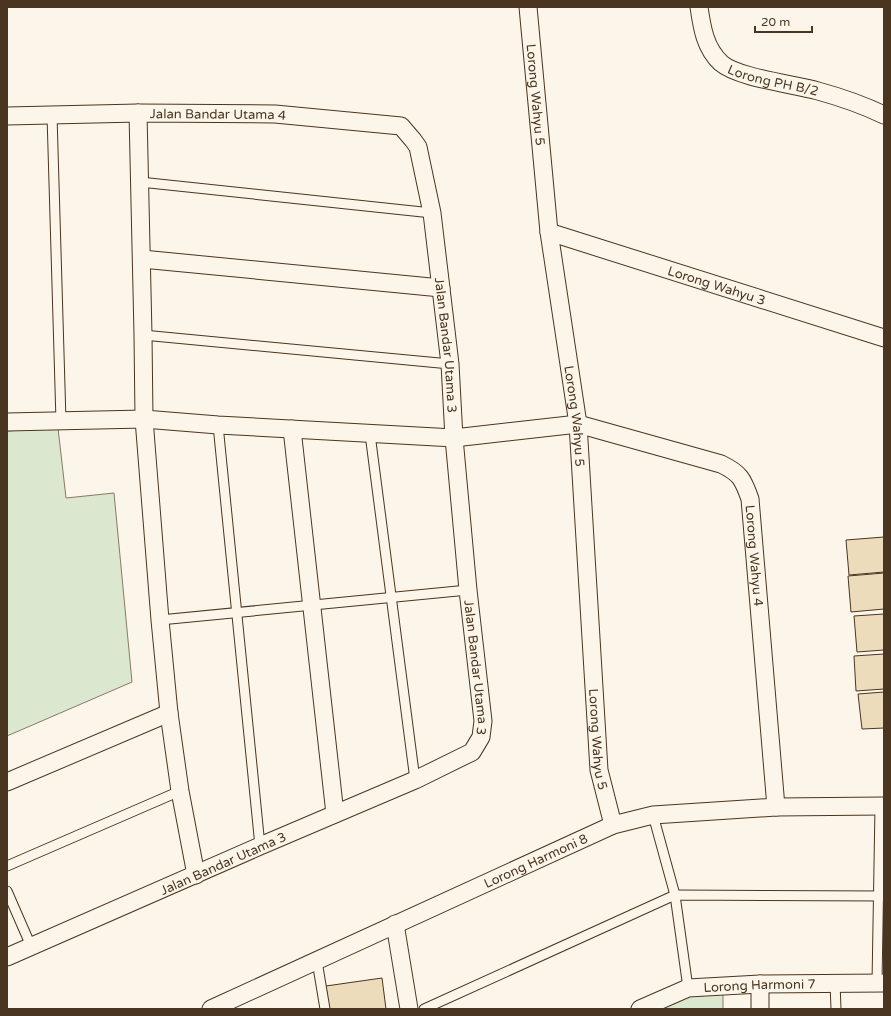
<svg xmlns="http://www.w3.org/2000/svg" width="891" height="1016" font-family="'Varela Round',sans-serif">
	<rect width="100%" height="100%" fill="#fbf6e9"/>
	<g fill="#dce7d0" stroke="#887966">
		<path d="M58,428L66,498L114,493L132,682L7,736V431Z"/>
		<path d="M723,984V1009H634Z"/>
	</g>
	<g fill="#ecdcbc" stroke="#4a3520">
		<path d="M884,537V572L849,575L846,540Z"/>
		<path d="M884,573V609L851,612L848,576Z"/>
		<path d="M884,614V650L857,652L854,616Z"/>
		<path d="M884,654V689L856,691L854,656Z"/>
		<path d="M884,692V728L862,729L858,694Z"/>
		<path d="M382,978L386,1009H329L326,986Z"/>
	</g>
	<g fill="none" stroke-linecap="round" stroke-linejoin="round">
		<g stroke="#4a3520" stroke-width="11">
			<g id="lane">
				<path d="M52,115L61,421"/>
				<path d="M140,182L432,213"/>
				<path d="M143,335L450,364"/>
				<path d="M218,425L260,846"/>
				<path d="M370,434L415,780"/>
				<path d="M160,620L468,590"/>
				<path d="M653,815L675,895L688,988"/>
				<path d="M7,866L180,791"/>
				<path d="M7,891L31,946"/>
				<path d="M317,961L325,1009"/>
				<path d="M835,983L836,1009"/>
				<path d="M877,983L880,806"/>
				<path d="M424,1009L675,895L884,896"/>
			</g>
		</g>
		<g stroke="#4a3520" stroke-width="19">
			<g id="street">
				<path id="s1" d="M528,7L549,232L578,424L599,770L613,825"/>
				<path id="s2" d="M699,7C702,28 705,48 721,63C738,78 794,84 818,91C840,97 863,105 884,115"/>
				<path d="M138,113L143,335L144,419L160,620L169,713L180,791L196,875"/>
				<path id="s3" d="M7,116L138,113L275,114L401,126L413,140L418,147L432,213L450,364L454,438L468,590L483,721L481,737L472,752L415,780L260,846L7,957"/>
				<path id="s4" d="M549,232L884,338"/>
				<path d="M142,259L441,288"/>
				<path id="s5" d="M7,422L144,419L218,425L454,438L578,424L721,464C740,473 743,479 750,499L776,807"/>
				<path d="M292,429L335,814"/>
				<path d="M7,782L169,713"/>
				<path d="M395,924L409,1009"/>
				<path id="s6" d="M211,1009L613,825L653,815L776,807L884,806"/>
				<path id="s7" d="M640,1009L688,988L760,984L884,983"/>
				<path d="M760,1009V984"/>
			</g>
		</g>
		<use href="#lane" stroke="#fbf6e9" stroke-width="9"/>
		<use href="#street" stroke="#fbf6e9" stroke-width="17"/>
	</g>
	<g text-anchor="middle" stroke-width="3" stroke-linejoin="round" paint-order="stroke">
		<g font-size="13" fill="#4a3520" stroke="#fbf6e9">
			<text dy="5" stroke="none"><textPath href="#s2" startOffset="117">Lorong PH B/2</textPath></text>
			<text dy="5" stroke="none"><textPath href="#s1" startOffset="88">Lorong Wahyu 5</textPath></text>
			<text dy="5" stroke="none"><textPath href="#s3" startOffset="211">Jalan Bandar Utama 4</textPath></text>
			<text dy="5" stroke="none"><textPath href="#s4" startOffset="176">Lorong Wahyu 3</textPath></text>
			<text dy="5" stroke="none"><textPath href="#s3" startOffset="622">Jalan Bandar Utama 3</textPath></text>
			<text dy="5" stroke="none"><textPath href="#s1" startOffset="412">Lorong Wahyu 5</textPath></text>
			<text dy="5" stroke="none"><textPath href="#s5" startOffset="825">Lorong Wahyu 4</textPath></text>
			<text dy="5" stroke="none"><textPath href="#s3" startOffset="946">Jalan Bandar Utama 3</textPath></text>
			<text dy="5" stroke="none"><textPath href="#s1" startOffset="736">Lorong Wahyu 5</textPath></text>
			<text dy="5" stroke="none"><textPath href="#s6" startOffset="357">Lorong Harmoni 8</textPath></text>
			<text transform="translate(223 863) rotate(-24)" y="5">Jalan Bandar Utama 3</text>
			<text dy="5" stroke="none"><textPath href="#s7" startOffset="124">Lorong Harmoni 7</textPath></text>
		</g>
	</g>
	<rect width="891" height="1016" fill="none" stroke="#4a3520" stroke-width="16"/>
	<path d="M755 26v6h57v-6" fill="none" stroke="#4a3520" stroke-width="2"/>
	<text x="761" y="26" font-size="12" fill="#4a3520" stroke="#fbf6e9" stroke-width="3" paint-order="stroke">20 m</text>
</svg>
